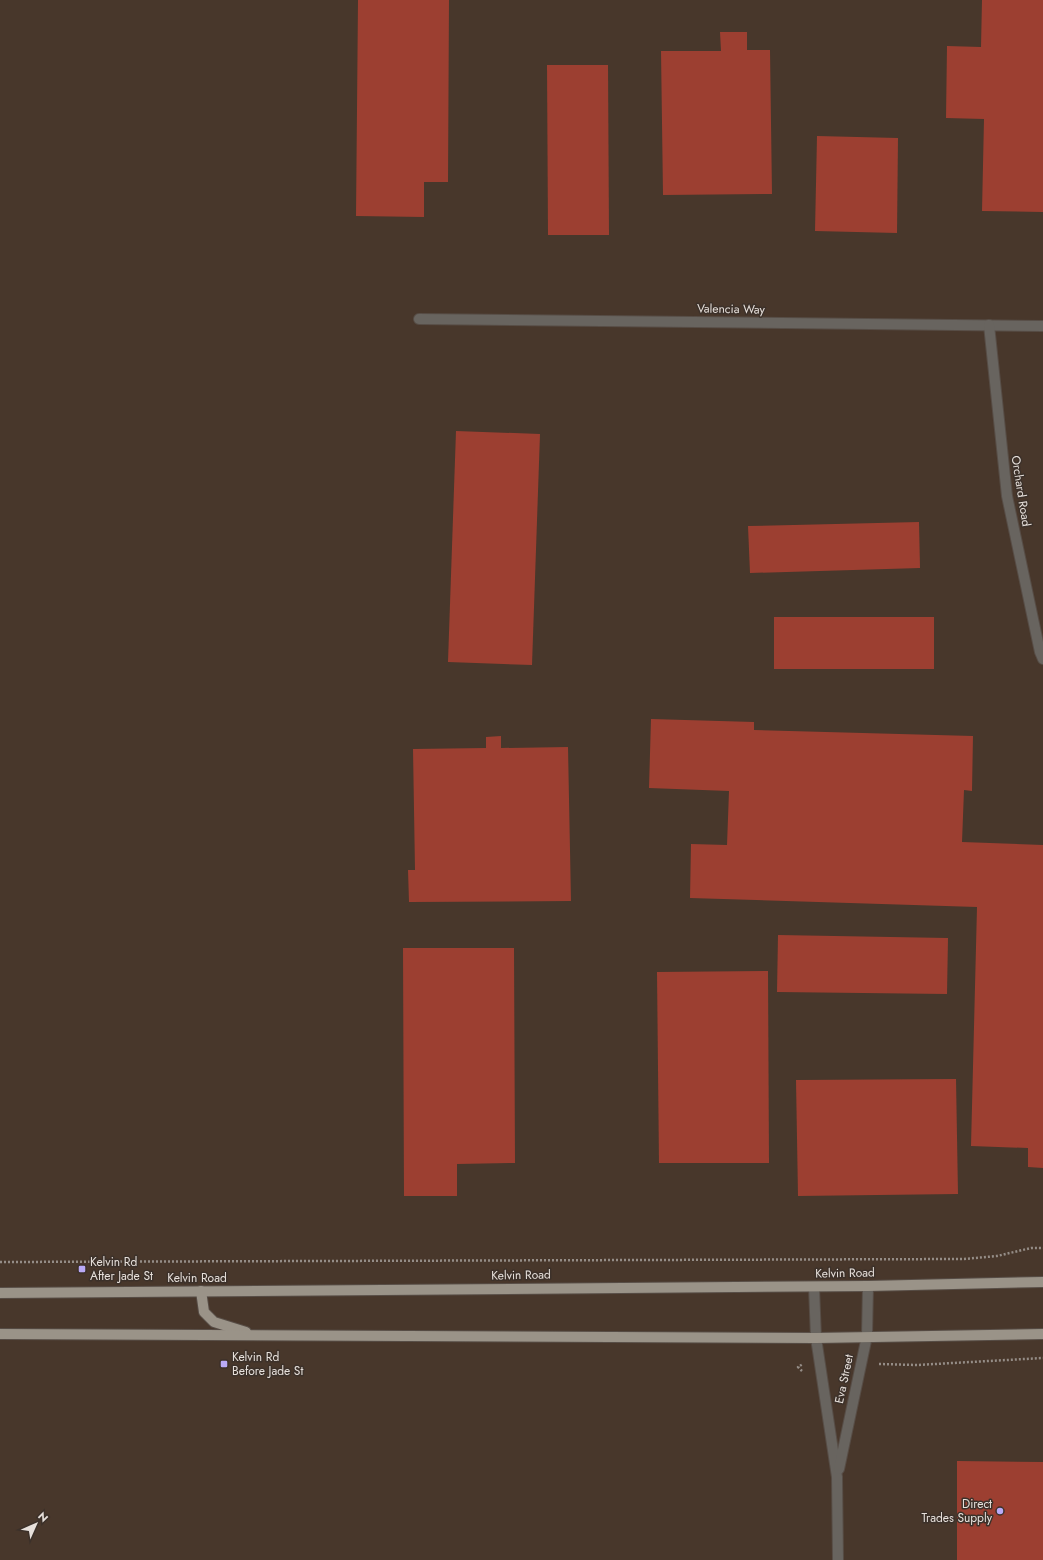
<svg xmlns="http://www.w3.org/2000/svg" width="1043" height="1560" font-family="Jost,sans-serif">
	<rect width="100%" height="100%" fill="#3c312a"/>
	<rect fill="#48372b" x="0" y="0" width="1043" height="1560"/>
	<g fill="#9c3f31">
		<path d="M358,0H449L448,182H424V217L356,216Z"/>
		<path d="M982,0H1043V212L982,211L984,119L946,118L947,46L981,47Z"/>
		<path d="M720,32H747V50H770L772,194L663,195L661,51H721Z"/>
		<path d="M547,65H608L609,235H548Z"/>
		<path d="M817,136L898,138L897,233L815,231Z"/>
		<path d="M456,431L540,434L532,665L448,662Z"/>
		<path d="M919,522L920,568L750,573L748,526Z"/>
		<rect x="774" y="617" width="160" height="52"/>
		<path d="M651,719L754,722V730L973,736L972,791L964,790L962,842L1043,845V1168L1028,1167V1148L971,1146L977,907L690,898L691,844L727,845L729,791L649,788Z"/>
		<path d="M501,736V748L568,747L571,901L409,902L408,870H415L413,749L486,748V737Z"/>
		<path d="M778,935L948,938L947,994L777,992Z"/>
		<path d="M403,948H514L515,1163L457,1164V1196H404Z"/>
		<path d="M768,971L769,1163H659L657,972Z"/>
		<path d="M956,1079L958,1194L798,1196L796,1080Z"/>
		<path d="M957,1461L1043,1462V1560H957Z"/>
	</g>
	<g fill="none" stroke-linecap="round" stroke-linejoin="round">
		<g stroke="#574d46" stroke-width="12">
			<g id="minor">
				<path d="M419,319L1043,326"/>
				<path d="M989,325L1007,496L1040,652L1043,659"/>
				<path d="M814,1287L816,1338L837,1477L838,1560"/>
				<path d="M839,1469L867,1336L868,1286"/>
			</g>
		</g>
		<g stroke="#574d46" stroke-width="12">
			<g id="primary">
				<path d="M201,1291L204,1312L214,1322L246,1332"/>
				<path d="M0,1293L868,1286L1043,1282"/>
				<path d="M0,1334L816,1338L1043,1334"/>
			</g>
		</g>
		<g stroke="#958d87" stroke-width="2.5" stroke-dasharray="2 2" stroke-linecap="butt">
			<path d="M0,1262L964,1259L997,1256L1031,1248H1043"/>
			<path d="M879,1364L917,1365L1043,1358"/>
			<path d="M802,1371L798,1367L803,1364"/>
		</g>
		<use href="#minor" stroke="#68645f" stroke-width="10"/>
		<use href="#primary" stroke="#9a9388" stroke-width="10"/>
	</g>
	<g fill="#baaaf7" stroke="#3c312a" stroke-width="1.5">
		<rect x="78" y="1265" width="8" height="8" rx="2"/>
		<rect x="220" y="1360" width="8" height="8" rx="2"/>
		<circle cx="1000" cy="1511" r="4"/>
	</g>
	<g text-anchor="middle" stroke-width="3" stroke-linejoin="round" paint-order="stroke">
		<g font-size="12" fill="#e7e0db" stroke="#3c312a">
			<text transform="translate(731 309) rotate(1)" y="4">Valencia Way</text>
			<text transform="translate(1021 491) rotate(81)" y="4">Orchard Road</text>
			<text transform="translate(845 1273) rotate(-1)" y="4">Kelvin Road</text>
			<text transform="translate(521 1275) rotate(-1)" y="4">Kelvin Road</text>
			<text x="197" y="1282">Kelvin Road</text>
			<text transform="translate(844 1379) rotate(-78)" y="4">Eva Street</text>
		</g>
		<g font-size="12" fill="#e7e0db" stroke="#3c312a" text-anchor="start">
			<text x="90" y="1266">Kelvin Rd<tspan x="90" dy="14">After Jade St</tspan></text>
			<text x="232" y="1361">Kelvin Rd<tspan x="232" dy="14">Before Jade St</tspan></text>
			<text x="992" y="1508" text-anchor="end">Direct<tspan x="992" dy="14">Trades Supply</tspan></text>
		</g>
	</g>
	<g transform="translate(36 1524) rotate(45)" stroke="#3c312a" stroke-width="3" paint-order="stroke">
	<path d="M0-3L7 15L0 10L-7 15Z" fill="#e7e0db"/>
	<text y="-6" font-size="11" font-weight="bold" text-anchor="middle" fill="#e7e0db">N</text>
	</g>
</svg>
